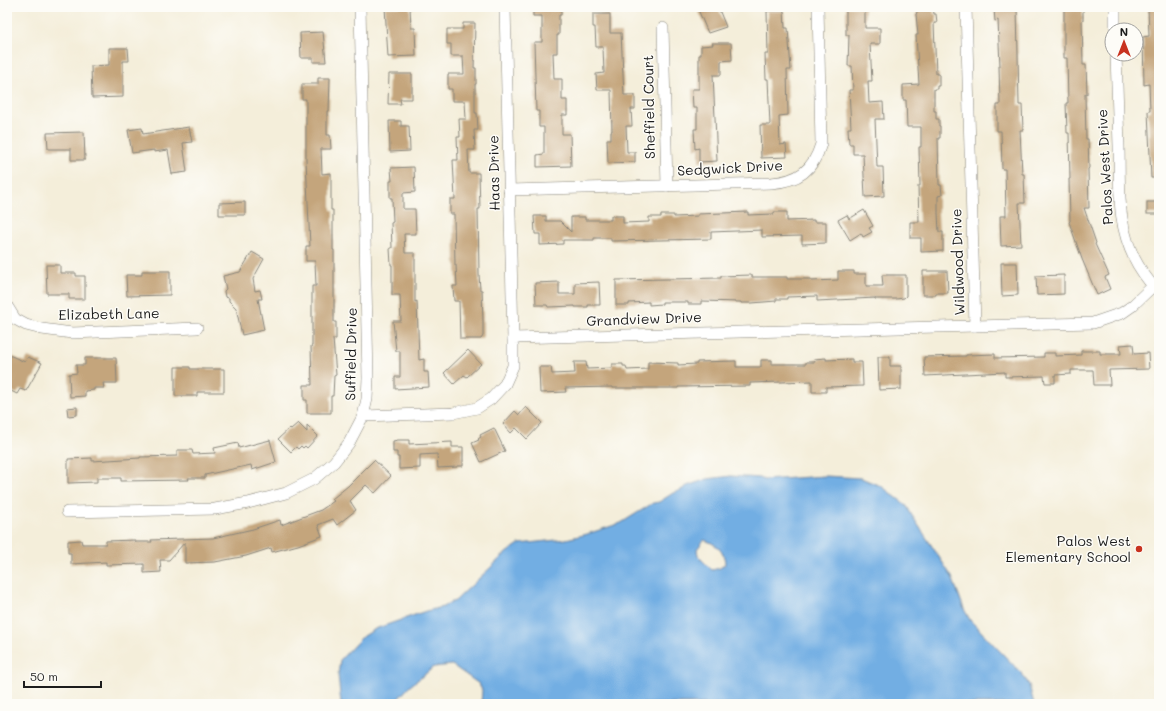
<svg xmlns="http://www.w3.org/2000/svg" width="1166" height="711" font-family="Mali,sans-serif">
	<rect width="100%" height="100%" fill="#fdfcf7"/>
	<filter id="ink" filterUnits="userSpaceOnUse"><feTurbulence type="fractalNoise" baseFrequency=".025" numOctaves="2"/><feDisplacementMap in="SourceGraphic" scale="8" xChannelSelector="R" yChannelSelector="G"/><feConvolveMatrix kernelMatrix="1 2 1 2 8 2 1 2 1" color-interpolation-filters="sRGB"/></filter>
	<filter id="wash" filterUnits="userSpaceOnUse"><feTurbulence type="fractalNoise" baseFrequency=".012" numOctaves="4" result="noise"/><feDisplacementMap in="SourceGraphic" scale="16" xChannelSelector="R" yChannelSelector="G"/><feGaussianBlur stdDeviation="0.9" result="paint"/><feColorMatrix in="noise" values="0 0 0 0 0 0 0 0 0 0 0 0 0 0 0 0 0 1.4 0 .05"/><feComposite in="paint" operator="in"/></filter>
	<g filter="url(#wash)">
		<rect width="100%" height="100%" fill="#f4eeda"/>
		<path fill="#72aee3" stroke="#476580" fill-rule="evenodd" d="M731,476L760,478L764,480L825,476L861,478L881,486L905,504L908,508L911,514L952,577L964,609L970,620L1023,675L1029,685L1034,704H481L482,690L479,684L452,665L434,667L410,686L393,704H341L338,675L340,660L361,638L375,629L426,611L443,607L449,603L455,601L506,553L519,544L566,539L587,534L621,523L653,503L659,502L673,493L681,490L687,486L707,479ZM704,540C715,543 725,551 725,564L720,568L712,570L698,556L697,549Z"/>
		<g id="blocks">
			<g fill="#c4a57b">
				<path d="M385,7H410L411,28H415L416,56L388,57Z"/>
				<path d="M533,7H561V15H559V35H557V53H553L554,79H562V100H567V115H562V134H570L571,166L537,167V155L544,154V127H539V111H536L534,42H542V16H533Z"/>
				<path d="M697,7H718L726,27L708,33Z"/>
				<path d="M846,7H865V28H880V44H870L872,81H868L869,103L883,102L884,119H875L877,167H883L884,196L865,197L863,154H853V144H849L848,128H851L849,90H853L852,66H848L849,35H846Z"/>
				<path d="M916,7H933L934,14H936L937,23H934L936,74H939V86H937V89H934V111H936V119H939V126H940V138H938L939,185H941L942,195L938,196V213L939,232H943V251L921,252V238H910V222H919L918,186H920L919,147H921V127H907L906,100H903V85L919,84L916,35H918L916,14L917,13Z"/>
				<path d="M1000,7H1017L1019,105H1022L1023,130H1020L1022,174H1024L1025,203H1019L1021,245L1001,246L1000,216H1006L1005,169H1002L1001,131H997V105H1000L999,66H1000L998,20L995,21L994,9L1000,8Z"/>
				<path d="M1064,7H1083V20H1082L1083,65H1086L1087,94H1085L1086,139H1088L1089,168L1088,169L1089,208H1084L1096,243L1095,244L1109,275L1105,277L1110,289L1097,295L1082,259L1069,222L1070,221L1069,179H1070L1069,133H1067L1066,103H1068L1067,58H1064Z"/>
				<path d="M1148,7H1159V178H1151L1148,111H1150L1149,84L1144,85L1143,37L1149,36Z"/>
				<path d="M767,11H784L785,28H788L791,70H787L788,115L779,116L780,145L786,144L787,157L761,158L760,125H770L768,79H766L765,54H768Z"/>
				<path d="M593,14H610V33H621L624,95H635V109H631L632,126H626L627,152H635V162L608,163L607,139H611V131H612L611,90H597L596,74L604,73L603,47H596L595,27H593Z"/>
				<path d="M463,23H475L474,68H476V84H475V113H477L478,130H474L475,150H468L469,173H479L480,209H478L479,274L480,290H482L483,322V336L481,339H460L459,301H454L453,286H457L456,265H455L454,214H450V199H455L453,160H458L457,137H460L459,119H466L465,101H452V89H448V74H464L463,56H451V44H447V29H463Z"/>
				<path d="M323,32L326,62H313V58H301L300,33Z"/>
				<path d="M712,43H731L732,60L721,61V75H713L717,161L699,162V148L695,149L694,129H697V108H693L692,89H699V55H701V46L713,45Z"/>
				<path d="M109,48H128L129,61H123V97L92,98L91,66L109,65Z"/>
				<path d="M389,74H412V99H400L401,104H388Z"/>
				<path d="M318,78H330L329,111H327V135H330L331,149H321L322,174L331,173V210H333V250H334V322H336V339H333L336,375L334,376L333,396H331V413H307V400H304V385H312L311,346H312V286H316L315,261H306V246H310L306,160V99H302V84H318Z"/>
				<path d="M389,121H401V126H409L410,151L390,152Z"/>
				<path d="M189,127L192,142L183,143L187,172L172,174L168,150L154,152V150L132,153L128,130L142,128L143,134Z"/>
				<path d="M84,132L85,160H71V149H48L47,133Z"/>
				<path d="M414,167L415,192L403,193V209H415L416,234H404L405,253H415V302L417,301L419,360L424,359V372H428L429,387L395,389V377H400V351H396L393,321H401L400,295H392V265H391L390,248H392L391,223L393,222L392,198H390V181H392L391,168Z"/>
				<path d="M245,202V215H219V203Z"/>
				<rect x="1147" y="202" width="12" height="12"/>
				<path d="M864,210L873,226L869,228L872,232L863,237L861,233L850,240L838,220L847,215L849,219Z"/>
				<path d="M748,212V215L774,214V212H787V221L814,220V222H826V243L802,244V236L762,237V230L711,232V239L611,241V238H594V240H563V244L540,245V234H535L534,216H546V221H560L571,232V217H585V220H611V216H623V223L649,222V217H661V215H674V217L698,216V214Z"/>
				<path d="M252,252L264,259L253,279L255,291L260,290L262,299H258L264,330L242,335L236,308L229,301V298L225,297L224,291L226,289L223,276L240,272Z"/>
				<path d="M1001,263H1017L1018,295L1002,296Z"/>
				<path d="M46,265H60V273H76V276H85V299H69V294H47Z"/>
				<path d="M142,271H170V295L127,296L126,275H142Z"/>
				<path d="M838,271H854V274H866V286H883L882,275H906V296L904,298L896,299H875V298L817,301V296L787,297V299H776V301L752,303H741V302L701,301V304H688V302H662V304L649,305V302L629,303V305H616V280L721,278V276L752,275V277H787V279H810L811,281L838,280Z"/>
				<path d="M923,271H947L948,293H936V295H923Z"/>
				<path d="M1064,275V294L1037,295L1036,276Z"/>
				<path d="M559,282V294H575V283L599,282L600,305H588V307H575V306L548,307L547,305H536L535,283Z"/>
				<path d="M1133,344L1134,354L1148,353L1149,369L1109,370L1110,385H1094L1093,370H1071V374L1055,375V383H1045L1044,376L1005,377V372L925,376L924,357L966,356V355L995,354V358L1044,357V353H1055V356L1081,355V351H1100V354H1121L1120,345Z"/>
				<path d="M468,350L481,364L467,377L464,375L454,384L444,373Z"/>
				<path d="M7,354L25,362L28,357L42,363L26,391L20,389L17,394L7,389Z"/>
				<path d="M878,357H890V366H901V389L879,390Z"/>
				<path d="M85,358H116L117,383H103L104,388H94V390L85,391V396L70,397L69,374L77,373L76,365H85Z"/>
				<path d="M826,358V360L852,359V362H862L863,386L826,387V392H812V381L750,383V386L678,387V388H612V387L565,388L566,392L540,393L539,367H551L552,374L575,373L574,362H586L587,369L612,368V364H623V366H626L627,370L648,369V362L678,363V365L697,364V362L736,361V367H761V360H772V364H806V362H815L814,359Z"/>
				<path d="M175,367H190V369H224V392H197V396H175Z"/>
				<path d="M77,407V415L68,416L67,408Z"/>
				<path d="M526,407L542,423L527,439L516,428L511,433L503,424L515,411L519,415Z"/>
				<path d="M298,423L307,432V425L318,436L307,448L305,446L303,448L301,446L298,449L296,447L291,452L278,439L290,428L291,429Z"/>
				<path d="M494,428L505,451L481,462L472,443L479,440L478,439L481,437L480,435Z"/>
				<path d="M270,440L276,462L252,470L251,465L205,475V478H188L189,480L121,481V478H97V482L68,483V459L92,458V461L140,458V457L177,456V450H192L193,454L215,453L214,448L238,443L239,448Z"/>
				<path d="M398,440H409V444L452,442V447H463V466H457V467L438,468L437,454L420,455V468L399,469V457H397V452H393V441Z"/>
				<path d="M374,460L391,476L375,493L366,485L350,501L356,510L337,525L333,519L318,525L322,536L298,545L272,552L271,548L246,556L215,562L185,563V542L169,560H160L161,572L144,573V564L106,565V562L71,564V553H68V541L81,540L82,544H106V541L135,540V542H152L151,540L213,538L253,529L280,520L281,525L321,510L334,501L332,499L348,486Z"/>
			</g>
		</g>
	</g>
	<g filter="url(#ink)">
		<use href="#blocks" fill-opacity="0" stroke="#88857b" stroke-width="1"/>
		<g fill="none" stroke-linecap="round" stroke-linejoin="round">
			<g stroke="#88857b" stroke-width="12">
				<g id="minor">
					<path d="M505,7L513,338"/>
					<path d="M966,7L975,326L1093,323L1122,313L1132,306L1153,286"/>
					<path d="M1115,7V30"/>
					<path d="M663,28L667,186"/>
					<path d="M1116,54C1117,85 1118,115 1119,146C1120,189 1116,227 1138,265C1144,275 1150,284 1159,291"/>
					<path d="M509,190L771,183C798,181 813,171 821,144L818,7"/>
					<path d="M7,306L15,319L26,325L42,329L72,333L197,328"/>
					<path d="M363,416L453,413L477,408L491,399L505,384L513,366V338L975,326"/>
					<path d="M67,512L215,509L248,503L286,493L314,479L334,462L349,443L363,416L367,399L368,378L360,7"/>
				</g>
			</g>
			<use href="#minor" stroke="#fff" stroke-width="11"/>
		</g>
	</g>
	<circle fill="#c8321e" stroke="#fdfcf7" stroke-width="1.5" cx="1139" cy="549" r="4"/>
	<g text-anchor="middle" stroke-width="3" stroke-linejoin="round" paint-order="stroke">
		<g font-size="14" fill="#1c1c1c" stroke="#fdfcf7">
			<text transform="translate(649 107) rotate(-91)" y="5">Sheffield Court</text>
			<text transform="translate(1105 167) rotate(-93)" y="5">Palos West Drive</text>
			<text transform="translate(730 168) rotate(-3)" y="5">Sedgwick Drive</text>
			<text transform="translate(494 173) rotate(-91)" y="5">Haas Drive</text>
			<text transform="translate(958 262) rotate(-92)" y="5">Wildwood Drive</text>
			<text transform="translate(109 314) rotate(-1)" y="5">Elizabeth Lane</text>
			<text transform="translate(644 319) rotate(-2)" y="5">Grandview Drive</text>
			<text transform="translate(351 354) rotate(-89)" y="5">Suffield Drive</text>
		</g>
		<g font-size="14" fill="#1c1c1c" stroke="#fdfcf7" text-anchor="end">
			<text x="1131" y="546">Palos West<tspan x="1131" dy="16">Elementary School</tspan></text>
		</g>
	</g>
	<rect width="1166" height="711" fill="none" stroke="#fdfcf7" stroke-width="24"/>
	<g transform="translate(1124 42)"><circle r="19" fill="#fdfcf7" stroke="#a3a29f"/>
	<path d="M0-3L7 15L0 10L-7 15Z" fill="#c8321e"/>
	<text y="-6" font-size="11" font-weight="bold" text-anchor="middle" fill="#1c1c1c">N</text>
	</g>
	<path d="M24 681v6h77v-6" fill="none" stroke="#1c1c1c" stroke-width="2"/>
	<text x="30" y="681" font-size="12" fill="#1c1c1c" stroke="#fdfcf7" stroke-width="3" paint-order="stroke">50 m</text>
</svg>
